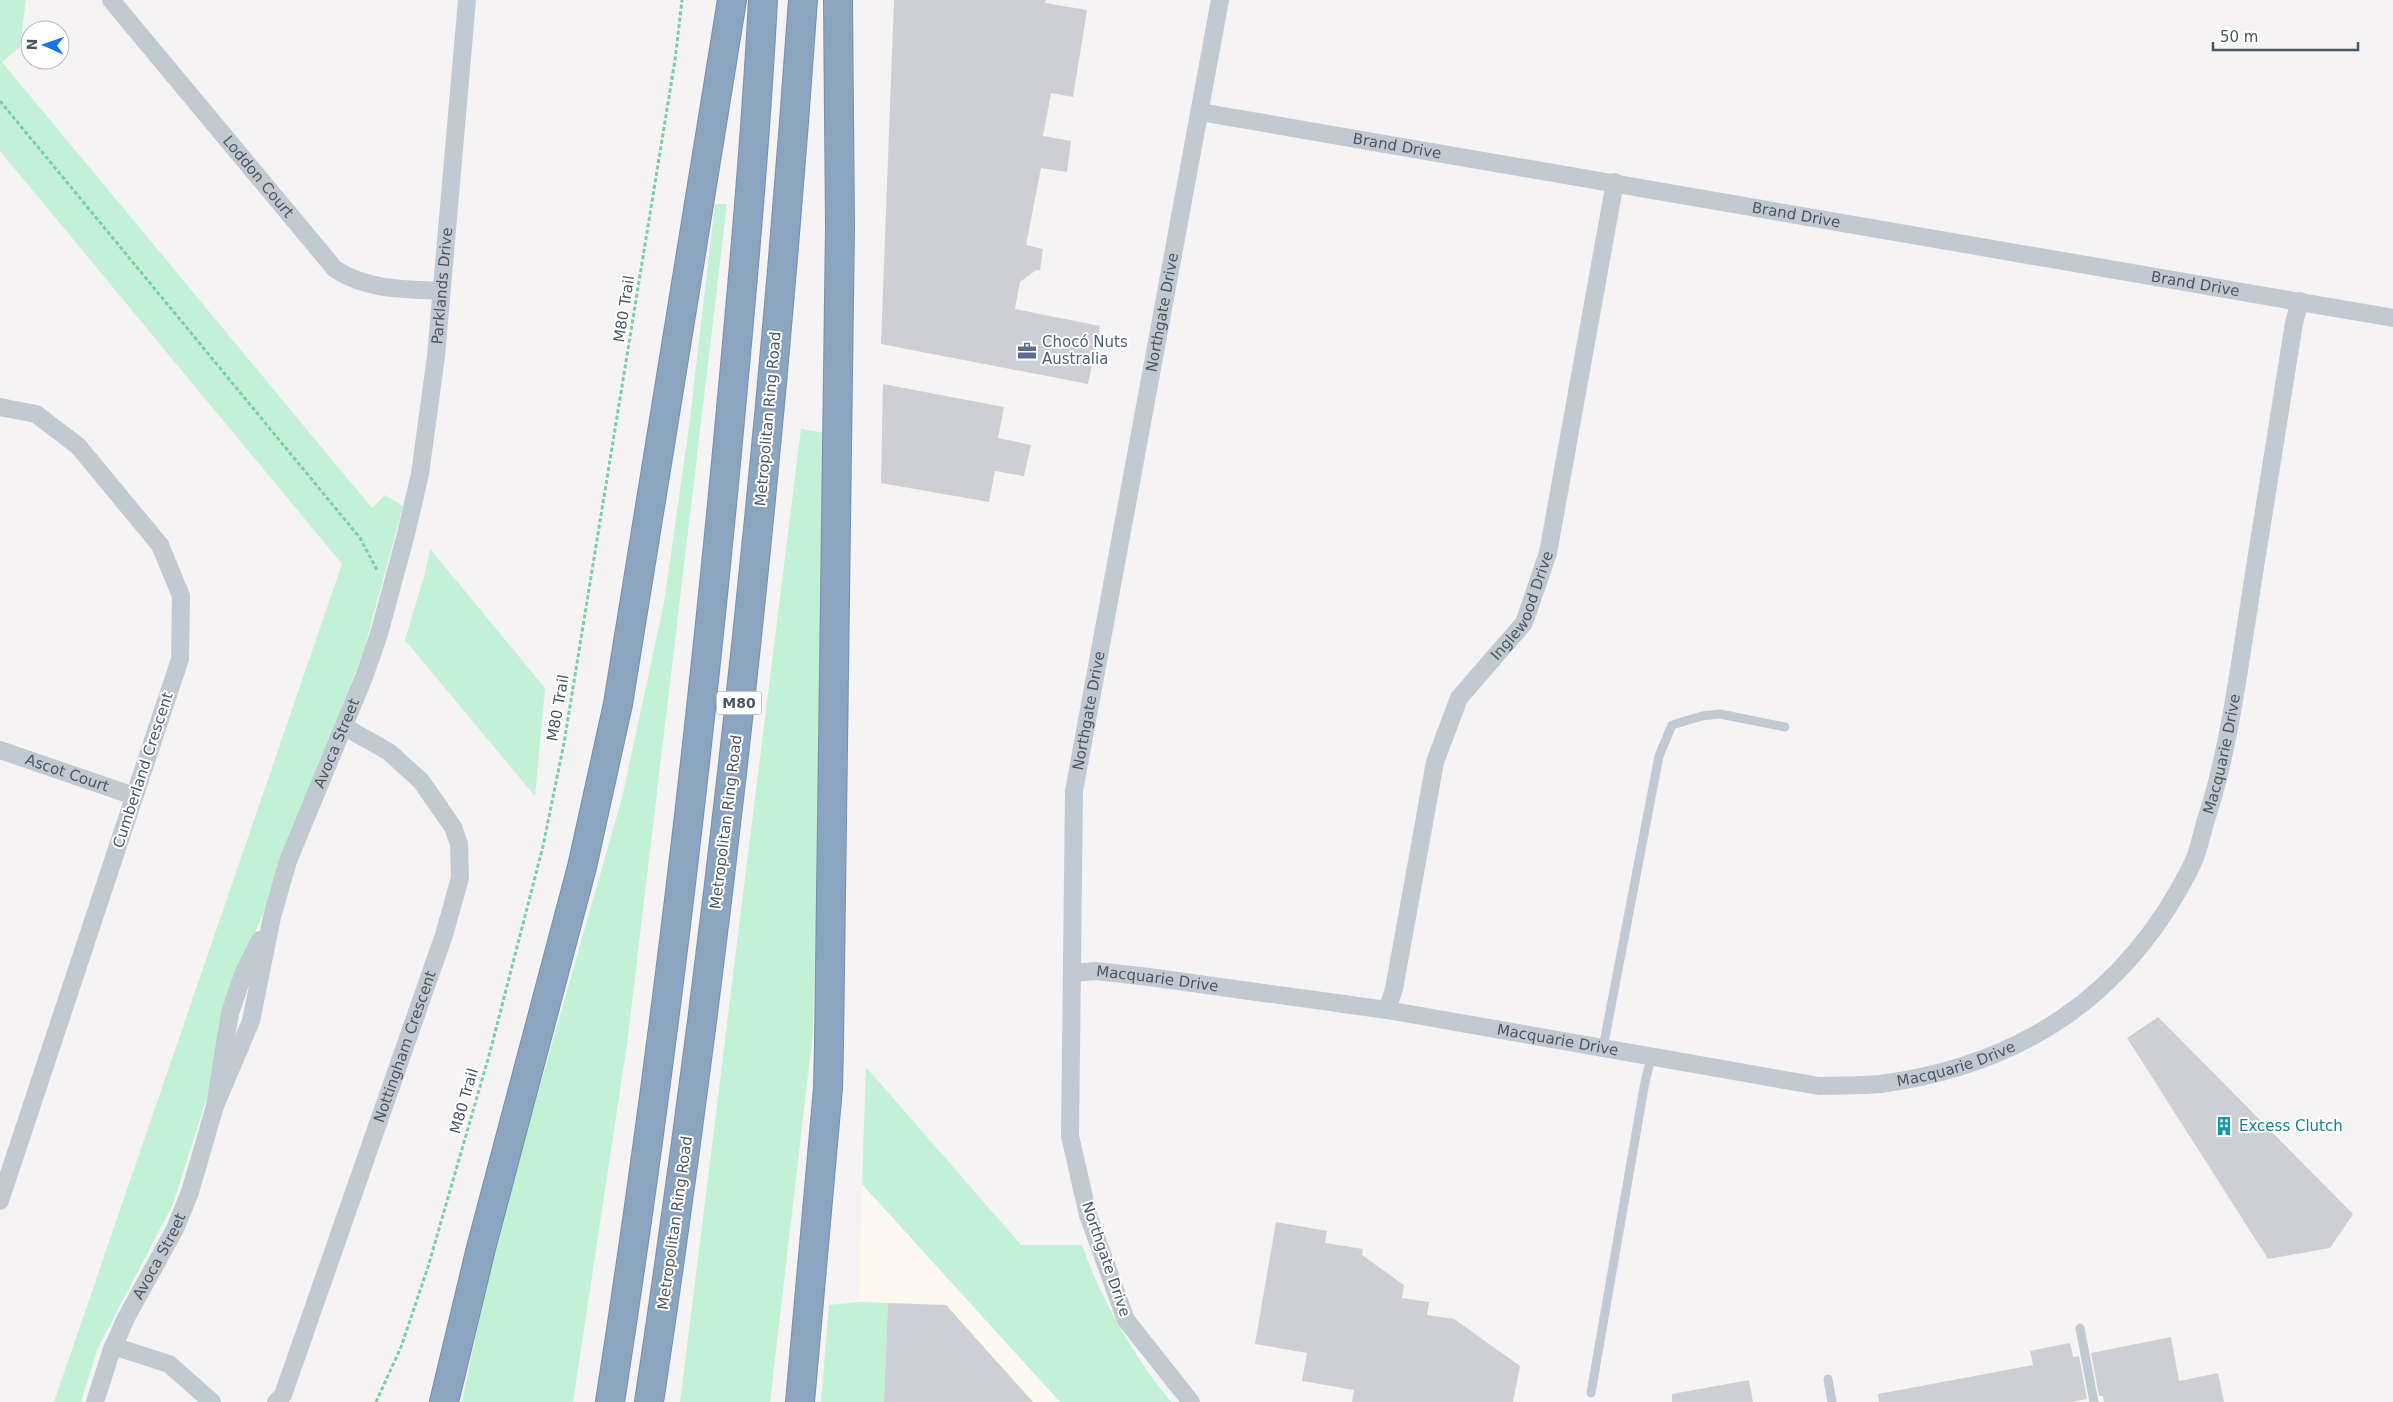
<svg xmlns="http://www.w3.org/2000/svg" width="2393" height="1402" font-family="'DejaVu Sans',sans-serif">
	<rect width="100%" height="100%" fill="#f5f3f3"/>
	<path fill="#fdf9ef" d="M862,1184L962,1295L1060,1402H884L888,1303L859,1302Z"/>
	<g fill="#c3f1d5">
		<path d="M0,0H26L20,47L2,62L372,508L385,495L403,506L364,650L258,926L230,987L217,1066L173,1204L97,1350L81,1402H54L342,564L0,151Z"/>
		<path d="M715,204H727L627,1044L573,1402H462L494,1247L622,798L664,603L689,427Z"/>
		<path d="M801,429L832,434L823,646L813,1032L770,1402H680Z"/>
		<path d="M430,549L545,688L535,796L405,640L425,573Z"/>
		<path d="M866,1067L1021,1245H1082C1102,1302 1133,1355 1171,1402H1060L862,1184Z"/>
		<path d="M859,1302L888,1303L884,1402H821L829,1305Z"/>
	</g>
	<g fill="#cdcfd5">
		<path d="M894,0H1046L1045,3L1087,10L1073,97L1051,93L1043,136L1071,141L1067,172L1041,168L1026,245L1043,249L1040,270H1036L1020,282L1015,309L1100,326L1088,384L881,344Z"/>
		<path d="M883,384L1004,407L998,438L1031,445L1024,476L995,471L989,502L881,483Z"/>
		<path d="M2158,1017L2353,1214L2330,1248L2268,1259L2127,1038Z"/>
		<path d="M1276,1222L1327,1231L1325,1243L1363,1249L1362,1255L1404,1285L1402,1298L1429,1302L1427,1315L1454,1319L1520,1366L1513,1402H1352L1354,1390L1302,1381L1307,1353L1255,1344Z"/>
		<path d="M888,1303L946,1305L1033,1402H884Z"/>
		<path d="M2171,1337L2179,1381L2218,1373L2224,1402H2104L2103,1396H2099L2091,1353Z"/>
		<path d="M2070,1343L2073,1357L2079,1356L2087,1399L2072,1402H1879L1878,1394L2033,1365L2030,1351Z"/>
		<path d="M1749,1380L1753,1402H1672V1394Z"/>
	</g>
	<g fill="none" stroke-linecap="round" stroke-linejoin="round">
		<g stroke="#7690ad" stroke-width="30">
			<g id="highway">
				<path d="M444,1402L481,1248L582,867L618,704L732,0"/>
				<path d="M610,1402C659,1087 697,770 727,452C741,302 755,151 763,0"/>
				<path d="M649,1402C719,937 770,469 803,0"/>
				<path d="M800,1402L828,1088L829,1044L840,226L838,0"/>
			</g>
		</g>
		<g stroke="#7ad0a6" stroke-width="3" stroke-dasharray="4 2.5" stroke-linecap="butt">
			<path d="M0,101L360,538L377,570"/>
			<path d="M376,1402L401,1347L428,1267L490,1052L543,846L564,743L675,60L682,0"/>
		</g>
		<g stroke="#c1cad2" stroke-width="9">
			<path d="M1603,1048L1659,756L1672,725L1702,716L1720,714L1785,727"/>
			<path d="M2080,1328L2094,1402"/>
			<path d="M1828,1379L1832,1402"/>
			<path d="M1591,1393L1645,1082L1651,1058"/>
		</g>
		<g stroke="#c1cad2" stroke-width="18">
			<path id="s1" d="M111,0L335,269C366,290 405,289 441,291"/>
			<path id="s2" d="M1200,112L2393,318"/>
			<path d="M0,407L36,414L78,446L160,545L181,596L180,659L0,1201"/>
			<path id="s3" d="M0,750L134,796"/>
			<path id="s4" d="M1073,973L1096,971L1149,977L1387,1010L1819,1086C1839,1085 1860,1086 1880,1084C2022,1065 2126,996 2191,867C2198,854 2201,837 2205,823C2227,757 2236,688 2247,619C2262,520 2278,421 2294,323L2300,301"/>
			<path id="s5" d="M1387,1010L1394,989L1435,762L1459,698L1524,623L1548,553L1615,182"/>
			<path id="s6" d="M215,1106L251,1021L272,917L288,861L364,677L379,634L406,534L420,474L436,356L467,0"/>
			<path d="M113,1346L169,1364L212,1402"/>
			<path id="s7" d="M95,1402L111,1352L126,1318L175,1229L190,1192L215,1106L230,1013L244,972L260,940"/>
			<path id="s8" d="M276,1402L283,1395L444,935L460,878L459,844L453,827L421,781L389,752L345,727"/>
			<path id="s9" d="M1191,1402L1126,1320L1088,1215L1070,1136L1074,791L1220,0"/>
		</g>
		<use href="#highway" stroke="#8ba5c1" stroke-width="28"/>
	</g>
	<defs>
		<g id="office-bare" transform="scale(1.5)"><path d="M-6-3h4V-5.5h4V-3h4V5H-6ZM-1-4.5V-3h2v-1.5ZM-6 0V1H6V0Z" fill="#5c6f8a" stroke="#fff" stroke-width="2.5" paint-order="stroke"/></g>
		<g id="building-bare" transform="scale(1.5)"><path d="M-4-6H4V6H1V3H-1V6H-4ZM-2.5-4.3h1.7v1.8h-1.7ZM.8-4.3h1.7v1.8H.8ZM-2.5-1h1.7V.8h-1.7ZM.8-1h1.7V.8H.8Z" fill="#0f9aa8" stroke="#fff" stroke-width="2.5" paint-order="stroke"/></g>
	</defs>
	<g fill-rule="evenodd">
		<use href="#office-bare" x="1027" y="351"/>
		<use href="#building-bare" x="2224" y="1126"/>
	</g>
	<g text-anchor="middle" stroke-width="4" stroke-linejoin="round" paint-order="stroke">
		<rect fill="#fff" stroke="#808990" stroke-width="1" x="716.5" y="691.5" width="45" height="23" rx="4"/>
		<g font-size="14" font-weight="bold" fill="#4a5661">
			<text x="739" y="708">M80</text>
		</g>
		<g font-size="15" fill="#4a5661" stroke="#fff">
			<text dy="5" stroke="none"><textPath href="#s2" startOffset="200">Brand Drive</textPath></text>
			<text dy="5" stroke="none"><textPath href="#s1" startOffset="230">Loddon Court</textPath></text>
			<text dy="5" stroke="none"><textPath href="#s2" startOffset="605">Brand Drive</textPath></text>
			<text dy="5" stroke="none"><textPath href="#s2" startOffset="1010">Brand Drive</textPath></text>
			<text dy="5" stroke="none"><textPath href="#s6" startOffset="856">Parklands Drive</textPath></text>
			<text transform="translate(624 309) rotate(-81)" y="5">M80 Trail</text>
			<text dy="5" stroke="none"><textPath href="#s9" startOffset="1129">Northgate Drive</textPath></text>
			<text transform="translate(768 419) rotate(-85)" y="5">Metropolitan Ring Road</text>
			<text dy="5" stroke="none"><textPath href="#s5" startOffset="435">Inglewood Drive</textPath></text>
			<text transform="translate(558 708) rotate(-80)" y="5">M80 Trail</text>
			<text dy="5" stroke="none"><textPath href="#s9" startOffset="724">Northgate Drive</textPath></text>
			<text dy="5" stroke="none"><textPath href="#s6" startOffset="384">Avoca Street</textPath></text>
			<text dy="5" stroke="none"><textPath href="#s4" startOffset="1330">Macquarie Drive</textPath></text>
			<text transform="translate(143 770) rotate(-72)" y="5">Cumberland Crescent</text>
			<text dy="5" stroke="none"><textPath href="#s3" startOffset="71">Ascot Court</textPath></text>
			<text transform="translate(726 822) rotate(-83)" y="5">Metropolitan Ring Road</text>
			<text dy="5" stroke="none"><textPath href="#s4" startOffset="85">Macquarie Drive</textPath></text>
			<text dy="5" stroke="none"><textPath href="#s4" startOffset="490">Macquarie Drive</textPath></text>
			<text dy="5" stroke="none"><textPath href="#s8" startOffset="379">Nottingham Crescent</textPath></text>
			<text dy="5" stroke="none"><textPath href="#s4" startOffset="895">Macquarie Drive</textPath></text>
			<text transform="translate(464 1101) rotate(-74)" y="5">M80 Trail</text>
			<text transform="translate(675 1223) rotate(-82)" y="5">Metropolitan Ring Road</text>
			<text dy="5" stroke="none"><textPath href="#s7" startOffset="160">Avoca Street</textPath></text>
			<text transform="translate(1106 1259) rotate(71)" y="5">Northgate Drive</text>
		</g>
		<g font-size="15" fill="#4e5e75" stroke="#fff" text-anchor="start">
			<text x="1042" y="347">Chocó Nuts<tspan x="1042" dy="17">Australia</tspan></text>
		</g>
		<g font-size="15" fill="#0d838f" stroke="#fff" text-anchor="start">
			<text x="2239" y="1131">Excess Clutch</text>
		</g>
	</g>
	<g transform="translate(45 45) rotate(272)"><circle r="24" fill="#ffffff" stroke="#b7bbc0"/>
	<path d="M0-4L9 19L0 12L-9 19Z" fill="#1a73e8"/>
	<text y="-8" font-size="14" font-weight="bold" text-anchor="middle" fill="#4a5661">N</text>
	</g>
	<path d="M2213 42v8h145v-8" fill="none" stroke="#4a5661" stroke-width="2.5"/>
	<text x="2220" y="42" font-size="15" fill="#4a5661" stroke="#ffffff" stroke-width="4" paint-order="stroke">50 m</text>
</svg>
